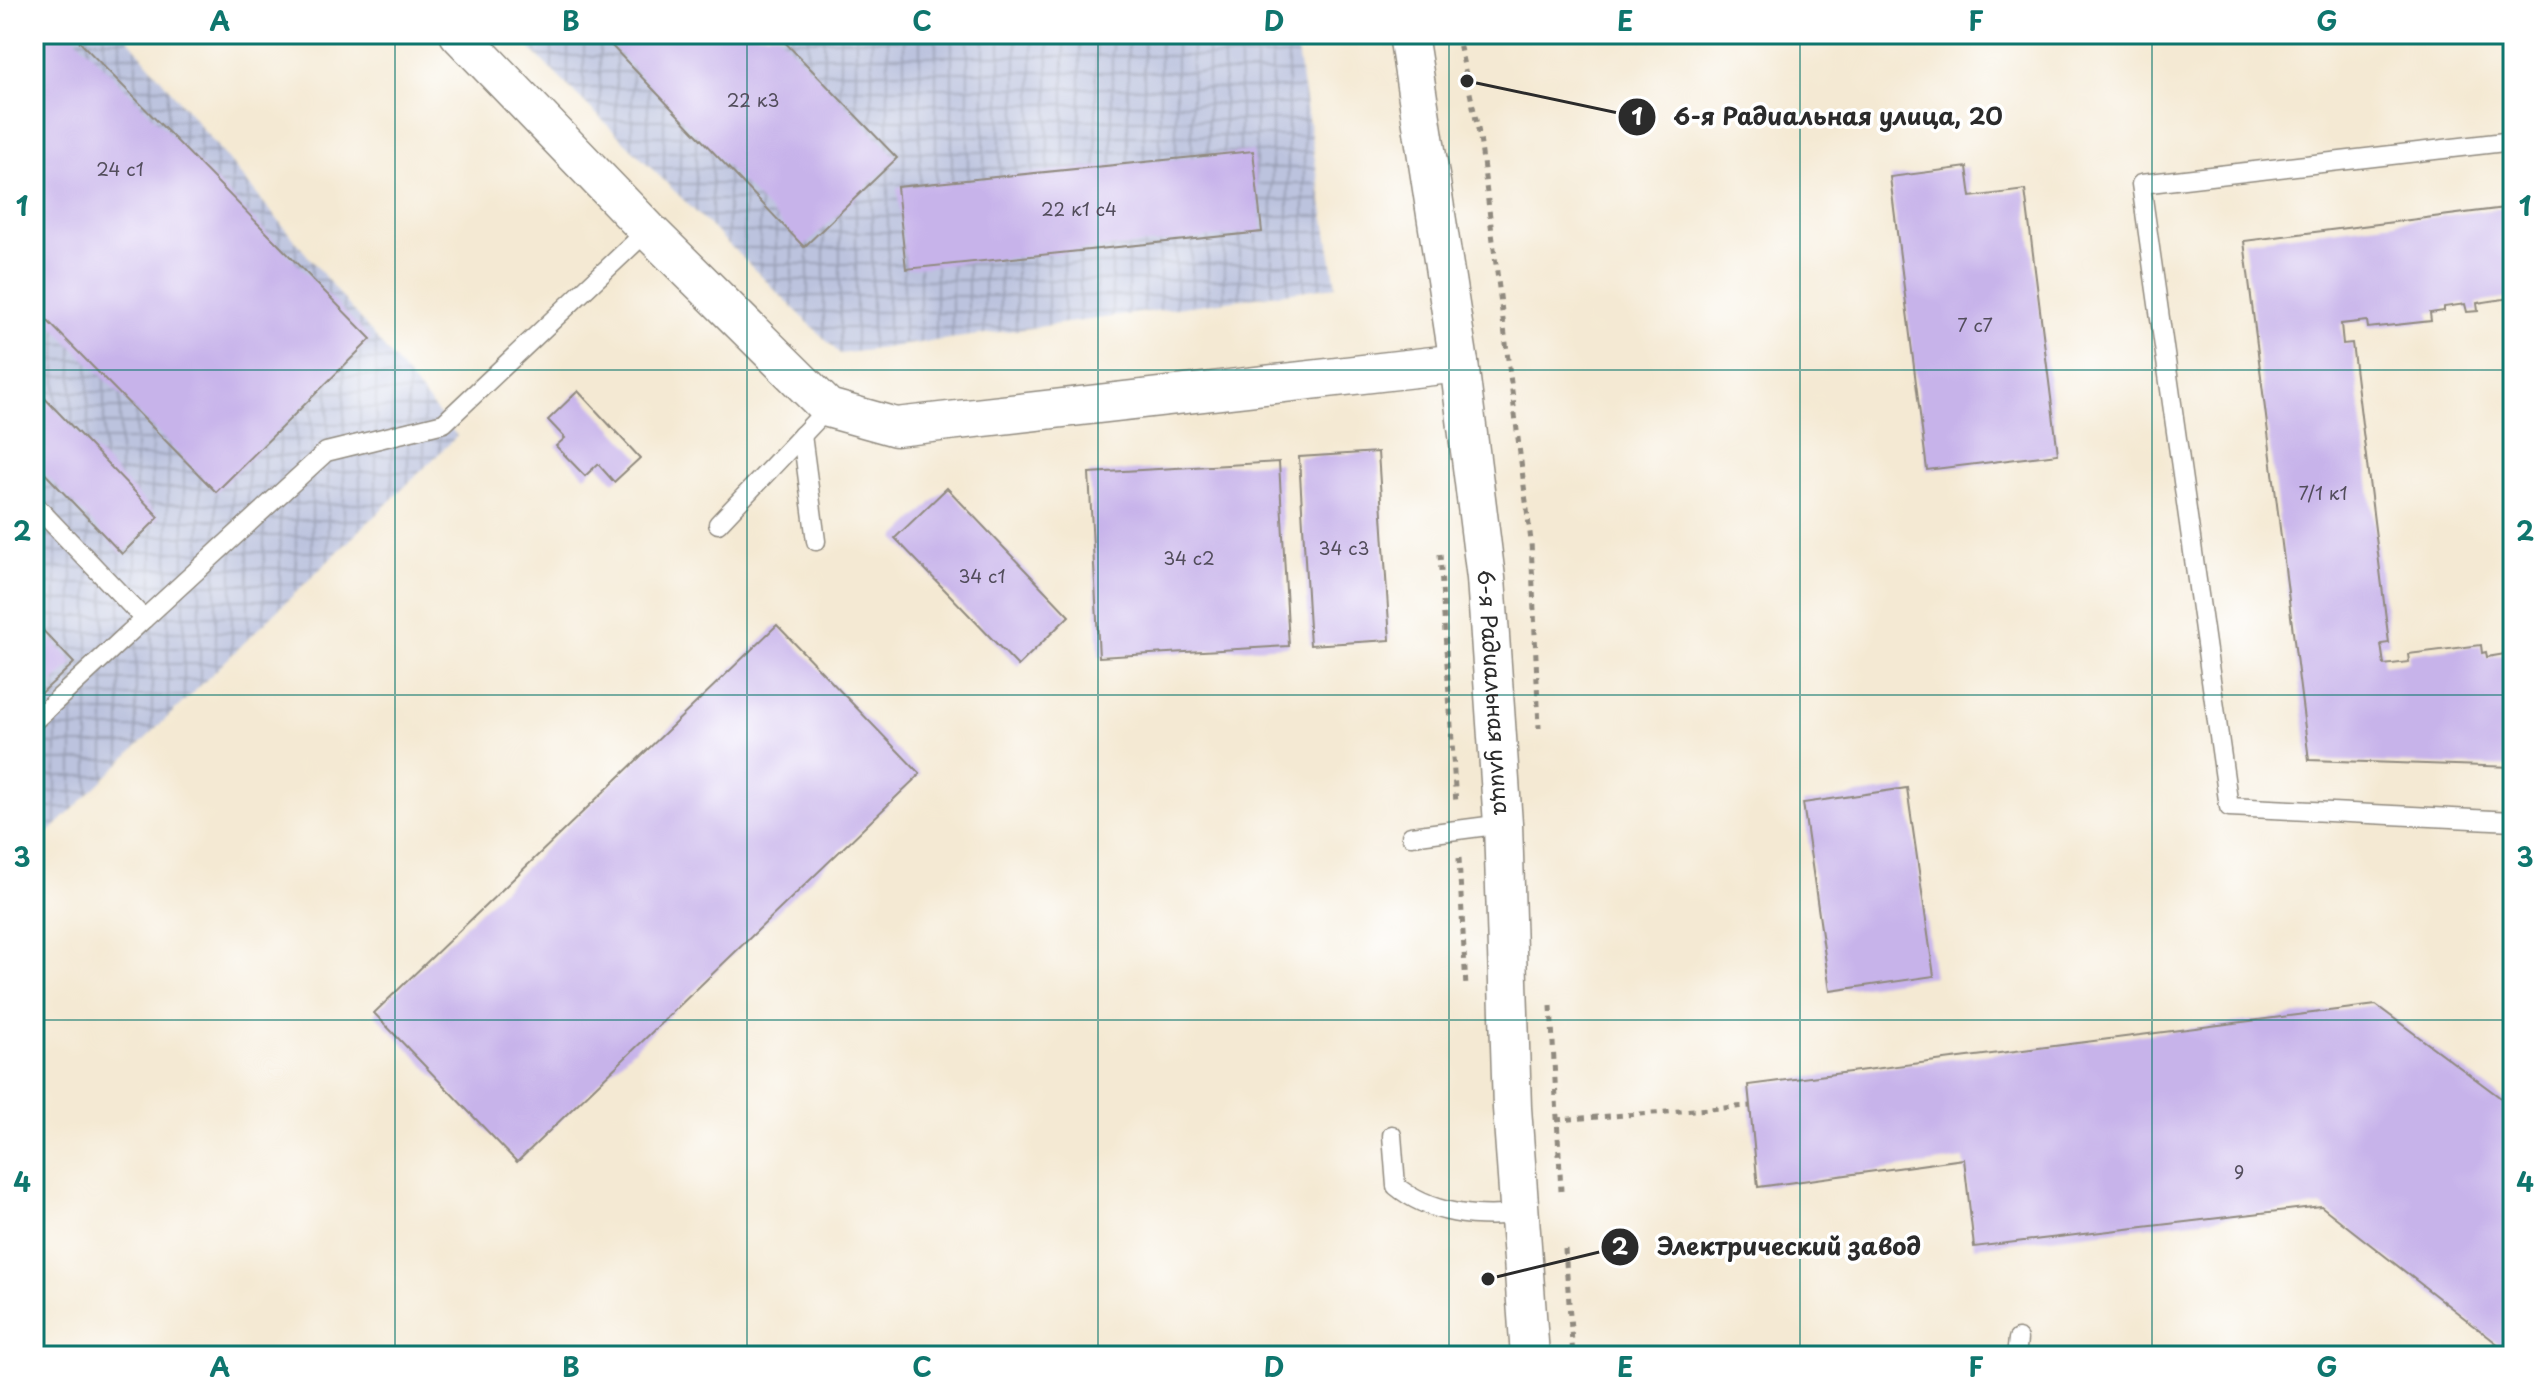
<svg xmlns="http://www.w3.org/2000/svg" width="2547" height="1390" font-family="'Playpen Sans',sans-serif">
	<defs>
		<pattern id="industrial-grid" width="8" height="8" patternUnits="userSpaceOnUse" patternTransform="scale(2)"><rect width="8" height="8" fill="#bcc3de"/><path d="M0 4h8M4 0v8" fill="none" stroke="#999fb4"/></pattern>
	</defs>
	<rect width="100%" height="100%" fill="#fff"/>
	<filter id="ink" filterUnits="userSpaceOnUse"><feTurbulence type="fractalNoise" baseFrequency=".0125" numOctaves="2"/><feDisplacementMap in="SourceGraphic" scale="16" xChannelSelector="R" yChannelSelector="G"/><feConvolveMatrix kernelMatrix="1 2 1 2 8 2 1 2 1" color-interpolation-filters="sRGB"/></filter>
	<filter id="wash" filterUnits="userSpaceOnUse"><feTurbulence type="fractalNoise" baseFrequency=".006" numOctaves="4" result="noise"/><feDisplacementMap in="SourceGraphic" scale="32" xChannelSelector="R" yChannelSelector="G"/><feGaussianBlur stdDeviation="1.8" result="paint"/><feColorMatrix in="noise" values="0 0 0 0 0 0 0 0 0 0 0 0 0 0 0 0 0 1.4 0 .05"/><feComposite in="paint" operator="in"/></filter>
	<g filter="url(#wash)">
		<rect width="100%" height="100%" fill="#f4e9d3"/>
		<g fill="url(#industrial-grid)">
			<path d="M34,34H124L457,436L34,847Z"/>
			<path d="M515,34H1294L1336,286L840,354Z"/>
		</g>
		<g id="blocks">
			<g fill="#c7b3ea">
				<path d="M34,34H72L371,339L216,492L34,307Z"/>
				<path d="M618,34H777L897,158L804,247L609,43Z"/>
				<path d="M1253,151L1262,232L906,269L897,187Z"/>
				<path d="M1967,167L1971,197L2025,190L2058,454L1927,470L1890,177Z"/>
				<path d="M2513,207V305L2510,298L2477,303L2478,311L2467,312L2465,304L2444,307V311L2430,313L2431,321L2368,328L2367,321L2341,324L2343,344L2352,343L2389,643L2381,644L2384,665L2409,662L2408,654L2481,645L2482,653L2486,652L2487,657L2505,654L2503,647L2513,646V767L2309,760L2244,241Z"/>
				<path d="M34,387L159,517L122,554L34,462Z"/>
				<path d="M578,391L640,458L614,482L598,464L585,476L556,446L565,438L548,420Z"/>
				<path d="M1378,452L1390,640L1310,645L1299,457Z"/>
				<path d="M1279,462L1289,646L1099,657L1089,473Z"/>
				<path d="M947,488L1069,616L1018,666L895,538Z"/>
				<path d="M34,621L74,663L34,700Z"/>
				<path d="M777,625L920,774L517,1162L374,1013Z"/>
				<path d="M1907,788L1934,976L1830,991L1803,803Z"/>
				<path d="M2376,1005L2513,1107V1356L2321,1206L1974,1247L1964,1159L1758,1187L1748,1085Z"/>
			</g>
		</g>
	</g>
	<g filter="url(#ink)">
		<use href="#blocks" fill-opacity="0" stroke="#908a7f" stroke-width="2"/>
		<g fill="none" stroke-linecap="round" stroke-linejoin="round">
			<g stroke="#908a7f" stroke-width="21">
				<g id="service">
					<path d="M2513,141L2141,184L2229,807L2513,821"/>
					<path d="M802,435L816,541"/>
					<path d="M34,504L144,619L326,452L444,423L648,230"/>
					<path d="M718,524L828,408"/>
					<path d="M34,721L144,619"/>
					<path d="M1411,836L1503,824"/>
					<path d="M1392,1135L1396,1186C1431,1215 1476,1218 1519,1214"/>
					<path d="M2016,1356L2018,1339"/>
				</g>
			</g>
			<g stroke="#908a7f" stroke-width="41">
				<g id="minor">
					<path d="M459,34L648,230L828,408L896,427L1459,363"/>
					<path id="s1" d="M1408,34L1459,363L1486,578L1503,824L1512,1108L1530,1356"/>
				</g>
			</g>
			<g stroke="#908a7f" stroke-width="5" stroke-dasharray="6 6" stroke-linecap="butt">
				<path d="M1457,34L1480,138L1531,541L1539,728"/>
				<path d="M1440,554L1456,804"/>
				<path d="M1459,858L1466,988"/>
				<path d="M1551,1006L1561,1191"/>
				<path d="M1556,1120L1750,1106"/>
				<path d="M1565,1249L1573,1356"/>
			</g>
			<use href="#service" stroke="#fff" stroke-width="18"/>
			<use href="#minor" stroke="#fff" stroke-width="38"/>
		</g>
	</g>
	<path fill="none" stroke="#0f766e" stroke-width="2" stroke-opacity="0.55" d="M395,34V1356M747,34V1356M1098,34V1356M1449,34V1356M1800,34V1356M2152,34V1356M34,370H2513M34,695H2513M34,1020H2513"/>
	<g text-anchor="middle" stroke-width="7" stroke-linejoin="round" paint-order="stroke">
		<g font-size="18" fill="#524d5b">
			<text x="753" y="107">22 к3</text>
			<text x="120" y="176">24 с1</text>
			<text x="1079" y="216">22 к1 с4</text>
			<text x="1975" y="332">7 с7</text>
			<text x="2323" y="500">7/1 к1</text>
			<text x="1344" y="555">34 с3</text>
			<text x="1189" y="565">34 с2</text>
			<text x="982" y="583">34 с1</text>
			<text x="2239" y="1179">9</text>
		</g>
		<g font-size="22" fill="#2b2b2b" stroke="#fff">
			<text dy="8" stroke="none"><textPath href="#s1" startOffset="664">6-я Радиальная улица</textPath></text>
		</g>
	</g>
	<path fill="none" stroke="#2b2b2b" stroke-width="3" d="M1467 81L1637 117M1488 1279L1620 1247"/>
	<g fill="#2b2b2b" stroke="#fff" stroke-width="3">
		<circle cx="1467" cy="81" r="8"/>
		<circle cx="1488" cy="1279" r="8"/>
		<circle cx="1637" cy="117" r="20"/>
		<circle cx="1620" cy="1247" r="20"/>
	</g>
	<g font-size="24" text-anchor="middle" font-weight="bold" fill="#fff">
		<text x="1637" y="125">1</text>
		<text x="1620" y="1255">2</text>
	</g>
	<g font-size="24" text-anchor="middle" font-weight="bold" fill="#2b2b2b" stroke="#fff" stroke-width="7" stroke-linejoin="round" paint-order="stroke">
		<text x="1838" y="125">6-я Радиальная улица, 20</text>
		<text x="1789" y="1255">Электрический завод</text>
	</g>
	<rect width="2547" height="1390" fill="none" stroke="#fff" stroke-width="88"/>
	<rect x="44" y="44" width="2459" height="1302" fill="none" stroke="#0f766e" stroke-width="3"/>
	<g font-size="26" text-anchor="middle" font-weight="bold" fill="#0f766e">
		<text x="220" y="31">A</text>
		<text x="571" y="31">B</text>
		<text x="922" y="31">C</text>
		<text x="1274" y="31">D</text>
		<text x="1625" y="31">E</text>
		<text x="1976" y="31">F</text>
		<text x="2327" y="31">G</text>
		<text x="22" y="216">1</text>
		<text x="2525" y="216">1</text>
		<text x="22" y="541">2</text>
		<text x="2525" y="541">2</text>
		<text x="22" y="867">3</text>
		<text x="2525" y="867">3</text>
		<text x="22" y="1192">4</text>
		<text x="2525" y="1192">4</text>
		<text x="220" y="1377">A</text>
		<text x="571" y="1377">B</text>
		<text x="922" y="1377">C</text>
		<text x="1274" y="1377">D</text>
		<text x="1625" y="1377">E</text>
		<text x="1976" y="1377">F</text>
		<text x="2327" y="1377">G</text>
	</g>
</svg>
